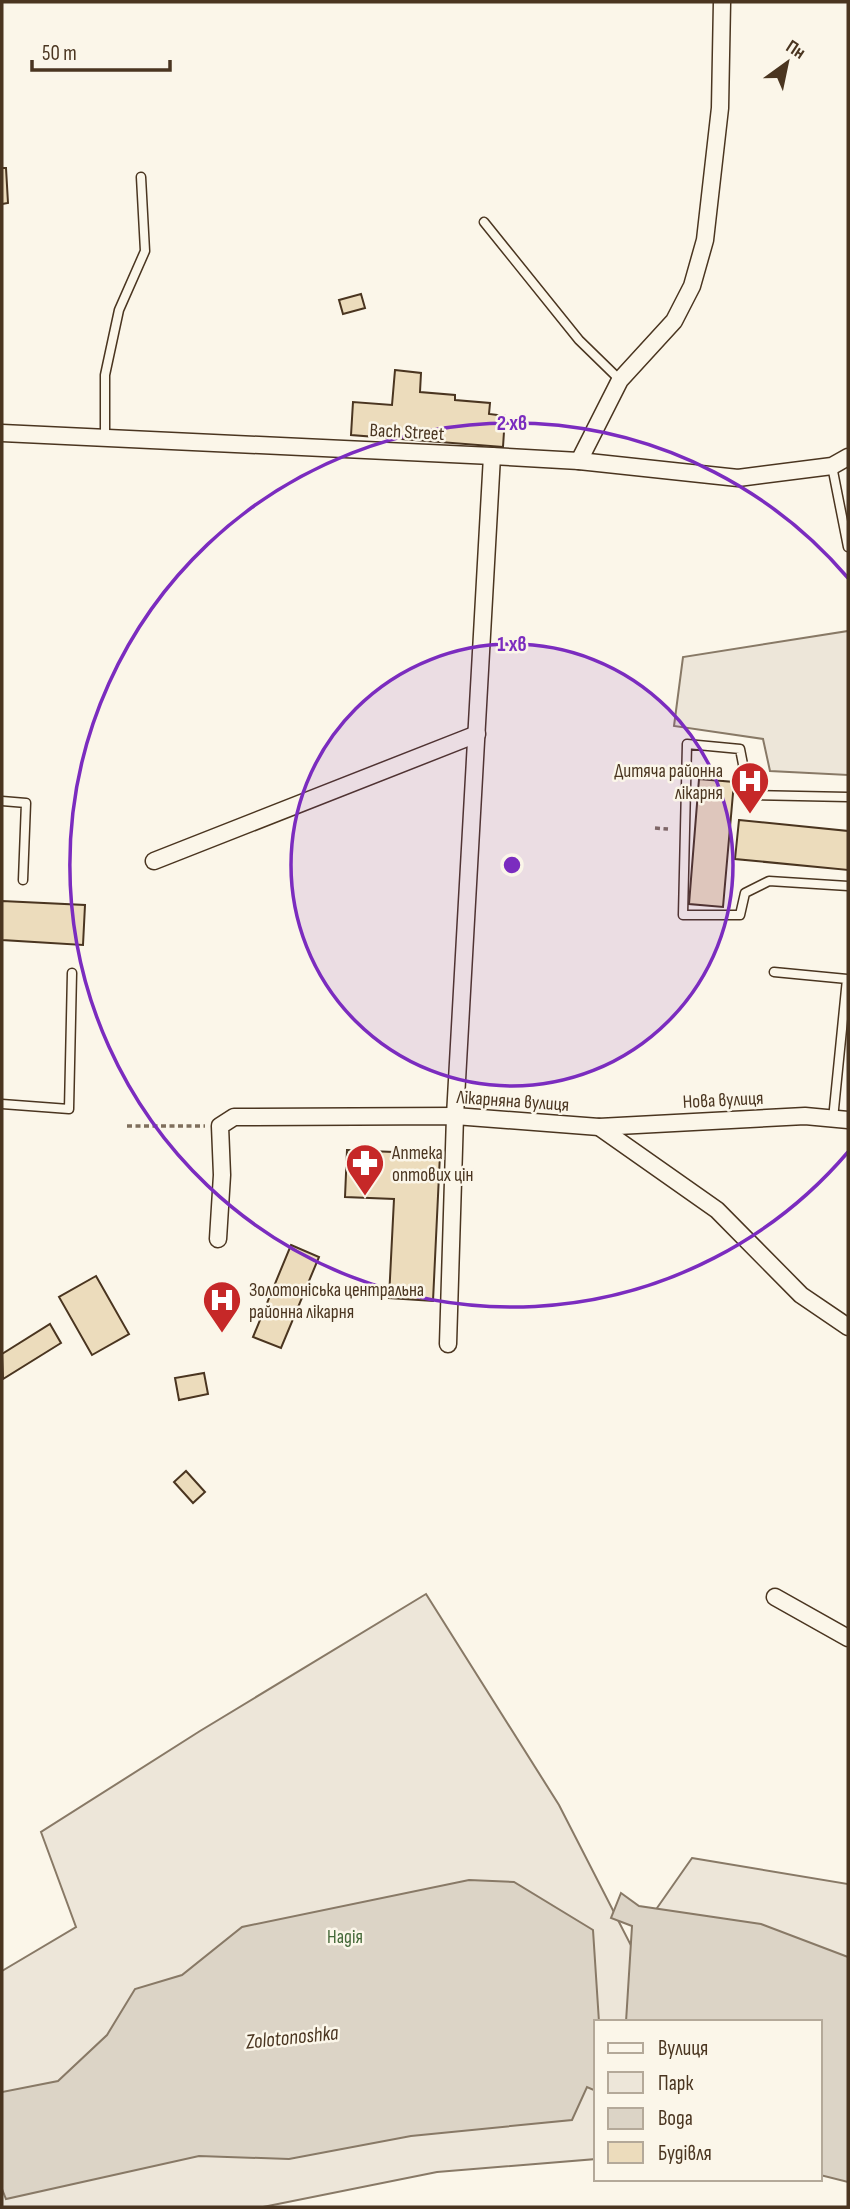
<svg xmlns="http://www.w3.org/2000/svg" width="850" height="2209" font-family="'Sofia Sans Condensed',sans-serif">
	<rect width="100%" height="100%" fill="#fbf6e9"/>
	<g fill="#ede6d9" stroke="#887966" stroke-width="2">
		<path d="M848,631V775L770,771L763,739L674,726L683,657Z"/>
		<path d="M426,1594L559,1805L639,1961L651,2022H596V2159L437,2172L263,2207H2V1971L76,1927L41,1832L200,1731Z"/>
		<path d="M692,1858L848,1884V2179L820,2022L655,1969L657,1908Z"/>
	</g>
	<g fill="#dcd4c6" stroke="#887966" stroke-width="2">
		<path d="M469,1880L514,1882L593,1930L599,2022H596V2091L587,2087L572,2120L411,2136L289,2159L199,2156L6,2199L2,2189V2092L58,2081L107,2035L135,1989L182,1975L242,1927Z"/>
		<path d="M621,1893L639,1906L761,1924L848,1957V2182L820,2175V2022H626L632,1926L611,1918Z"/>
	</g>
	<g fill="#ecdcbc" stroke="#4a3520" stroke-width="2">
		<path d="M2,168H6L8,203L2,204Z"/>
		<path d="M361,294L365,308L343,314L339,300Z"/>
		<path d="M395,370L421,373L420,392L455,395V400L490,403L489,414L505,416L503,447L351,435L353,402L392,405Z"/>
		<path d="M699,779L734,782L723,907L689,904Z"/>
		<path d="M739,820L848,831V870L735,859Z"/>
		<path d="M2,901L85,905L83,945L2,940Z"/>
		<path d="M347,1150L440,1154L433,1301L389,1298L394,1199L345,1197Z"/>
		<path d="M291,1245L319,1257L281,1348L253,1337Z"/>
		<path d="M96,1276L129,1334L92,1355L59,1297Z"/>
		<path d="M50,1324L61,1343L3,1379L2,1354Z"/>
		<path d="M204,1373L208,1394L179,1400L175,1378Z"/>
		<path d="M186,1471L205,1492L193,1503L174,1482Z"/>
	</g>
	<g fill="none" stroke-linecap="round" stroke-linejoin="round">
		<g stroke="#4a3520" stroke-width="11">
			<g id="service">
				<path d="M484,222L579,340L620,380"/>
				<path d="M105,438V375L119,310L145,251L141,177"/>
				<path d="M832,466L848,547"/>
				<path d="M848,797L749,795L740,749L687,744L683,915H740L745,893L769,881L848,886"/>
				<path d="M2,801L26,803L23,880"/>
				<path d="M774,972L847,979L833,1119"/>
				<path d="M2,1104L69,1109L72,973"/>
			</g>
		</g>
		<g stroke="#4a3520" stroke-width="19">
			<g id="minor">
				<path d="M2,433L492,456L579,461L738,478L832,466L848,457"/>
				<path d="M579,461L620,380L674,321L692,286L705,240L720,108L722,2"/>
				<path d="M154,861L477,734"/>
				<path d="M599,1127L717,1210L801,1295L848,1327"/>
				<path d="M218,1239L222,1175L220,1126L234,1117L455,1116L599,1127L805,1116L848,1120"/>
				<path d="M448,1344L455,1116L492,456"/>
				<path d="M775,1597L848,1638"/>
			</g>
		</g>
		<g stroke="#7f6f5c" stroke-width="3.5" stroke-dasharray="5 3.5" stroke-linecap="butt">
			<path d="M655,828L668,829"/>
			<path d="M127,1126H205"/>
		</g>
		<use href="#service" stroke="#fbf6e9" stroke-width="8"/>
		<use href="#minor" stroke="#fbf6e9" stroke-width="16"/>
	</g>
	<circle cx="512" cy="865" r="221" fill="#7b2cbf" fill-opacity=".12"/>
	<g fill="none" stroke="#7b2cbf" stroke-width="3.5">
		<circle cx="512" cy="865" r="221"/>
		<path d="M848 1152A442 442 0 1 1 848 578"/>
	</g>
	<defs>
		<g id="hospital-pin" transform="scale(2.0125)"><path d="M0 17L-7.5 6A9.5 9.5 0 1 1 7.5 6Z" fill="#c62828" stroke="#fbf6e9"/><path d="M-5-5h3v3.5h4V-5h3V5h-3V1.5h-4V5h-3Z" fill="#fff"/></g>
		<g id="pharmacy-pin" transform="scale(2.0125)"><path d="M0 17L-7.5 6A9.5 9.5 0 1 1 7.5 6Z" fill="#c62828" stroke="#fbf6e9"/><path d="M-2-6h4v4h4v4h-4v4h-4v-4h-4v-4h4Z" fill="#fff"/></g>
	</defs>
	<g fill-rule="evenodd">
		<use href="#hospital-pin" x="750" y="781"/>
		<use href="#pharmacy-pin" x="365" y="1163"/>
		<use href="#hospital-pin" x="222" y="1300"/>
	</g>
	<g text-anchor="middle" stroke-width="5" stroke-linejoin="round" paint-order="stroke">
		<g font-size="19" fill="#4a3520" stroke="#fbf6e9">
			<text transform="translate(407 431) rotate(3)" y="7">Bach Street</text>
			<text transform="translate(723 1099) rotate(-3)" y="7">Нова вулиця</text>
			<text transform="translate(513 1100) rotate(4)" y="7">Лікарняна вулиця</text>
		</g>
		<g font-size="19" fill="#4a3520" stroke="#fbf6e9" text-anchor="start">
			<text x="723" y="777" text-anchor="end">Дитяча районна<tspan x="723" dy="22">лікарня</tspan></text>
			<text x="392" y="1159">Аптека<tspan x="392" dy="22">оптових цін</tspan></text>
			<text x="249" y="1296">Золотоніська центральна<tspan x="249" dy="22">районна лікарня</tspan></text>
		</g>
		<g font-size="19" fill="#436837" stroke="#fbf6e9">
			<text x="345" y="1943">Надія</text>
		</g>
		<g font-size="21" font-style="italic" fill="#4a3520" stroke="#fbf6e9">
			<text transform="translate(292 2037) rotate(-6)" y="7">Zolotonoshka</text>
		</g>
	</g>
	<circle cx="512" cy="865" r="10" fill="#7b2cbf" stroke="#fbf6e9" stroke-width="3.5"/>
	<g font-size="21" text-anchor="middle" font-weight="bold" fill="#7b2cbf" stroke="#fbf6e9" stroke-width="5" stroke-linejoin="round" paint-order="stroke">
		<text x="512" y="430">2 хв</text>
		<text x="512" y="651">1 хв</text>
	</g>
	<rect width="850" height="2209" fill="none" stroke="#4a3520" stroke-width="7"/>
	<rect x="594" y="2020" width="228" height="161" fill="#fbf6e9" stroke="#b4a999" stroke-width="2"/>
	<rect x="608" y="2043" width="35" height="10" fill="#fbf6e9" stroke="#b4a999" stroke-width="2"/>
	<text x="658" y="2055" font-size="21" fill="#4a3520">Вулиця</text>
	<rect x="608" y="2072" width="35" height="21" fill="#ede6d9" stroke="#b4a999" stroke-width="2"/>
	<text x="658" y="2090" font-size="21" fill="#4a3520">Парк</text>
	<rect x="608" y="2108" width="35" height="21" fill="#dcd4c6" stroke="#b4a999" stroke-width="2"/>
	<text x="658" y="2125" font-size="21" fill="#4a3520">Вода</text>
	<rect x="608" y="2142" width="35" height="21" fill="#ecdcbc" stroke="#b4a999" stroke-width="2"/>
	<text x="658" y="2160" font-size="21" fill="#4a3520">Будівля</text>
	<g transform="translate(787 63) rotate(33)" stroke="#fbf6e9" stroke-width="5" paint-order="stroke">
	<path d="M0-5L12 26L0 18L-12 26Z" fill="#4a3520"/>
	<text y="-10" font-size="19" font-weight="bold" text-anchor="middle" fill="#4a3520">Пн</text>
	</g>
	<path d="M32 60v10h138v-10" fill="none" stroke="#4a3520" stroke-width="3.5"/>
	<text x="42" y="60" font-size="21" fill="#4a3520" stroke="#fbf6e9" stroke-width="5" paint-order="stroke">50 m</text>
</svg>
